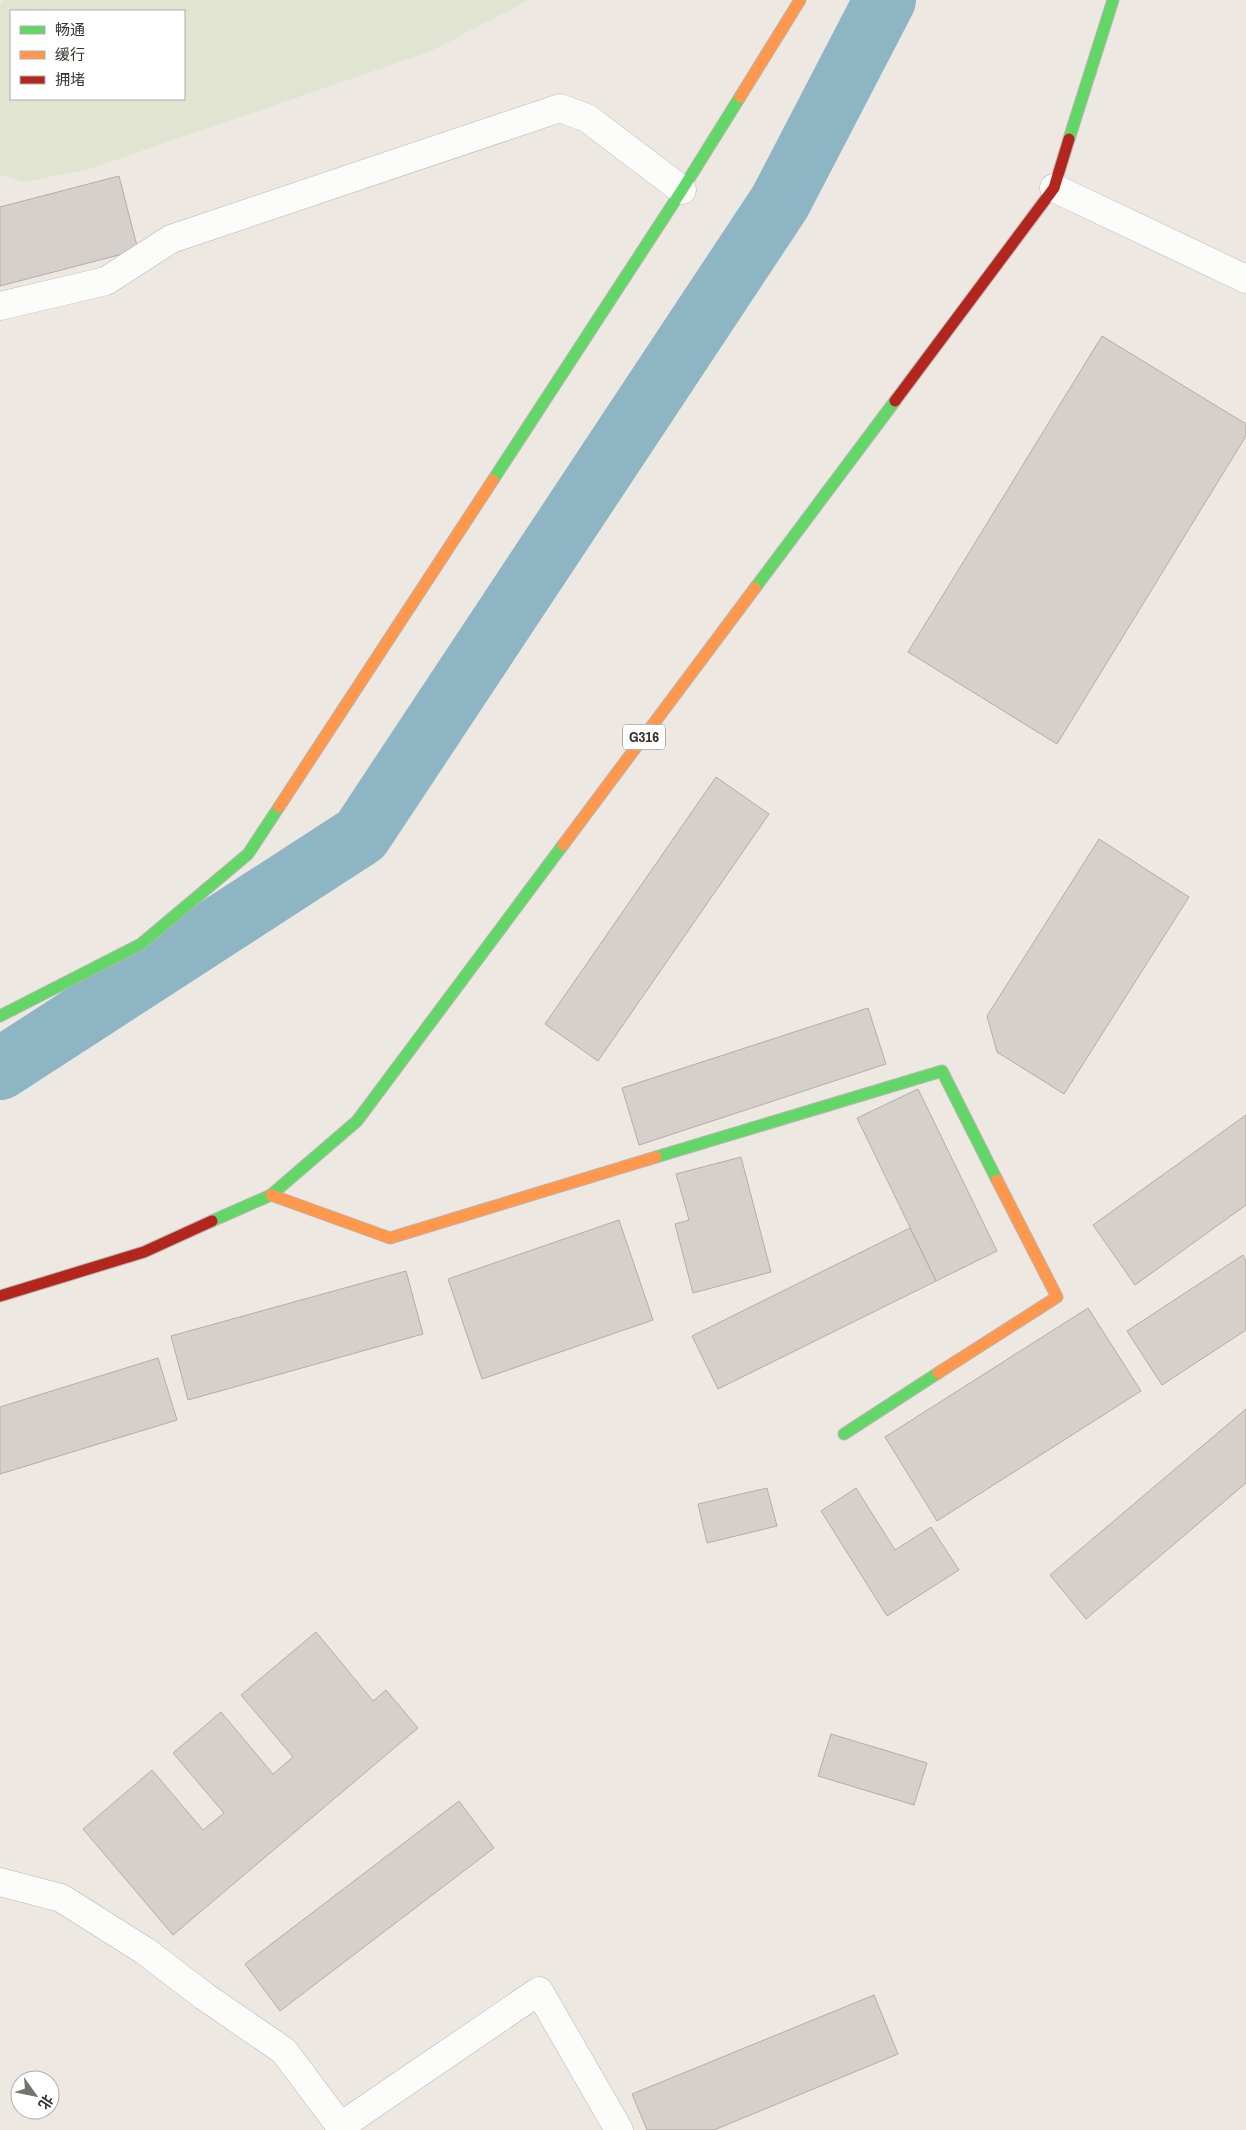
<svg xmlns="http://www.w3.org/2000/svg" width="1246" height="2130" font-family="'Archivo Narrow','Noto Sans SC',sans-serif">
	<rect width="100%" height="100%" fill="#eee8e3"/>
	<path fill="#e1e4d0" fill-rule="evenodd" d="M4,0H529L429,52L89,169L24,182L0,175V5ZM11,11H184V99H11Z"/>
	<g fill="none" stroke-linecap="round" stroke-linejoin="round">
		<path stroke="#8eb5c4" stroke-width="62" d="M0,1069L361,835L780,202L885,0"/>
	</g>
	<g fill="#d5d0cc" stroke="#b1ada9">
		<path d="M119,176L138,250L0,286V207Z"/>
		<path d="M1102,336L1246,424V436L1057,744L908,652Z"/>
		<path d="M716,777L769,814L598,1061L545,1024Z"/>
		<path d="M1099,839L1189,897L1064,1094L997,1052L987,1016Z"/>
		<path d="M868,1008L886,1064L639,1145L622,1088Z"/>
		<path d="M918,1089L997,1251L936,1281L857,1118Z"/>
		<path d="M1246,1115V1205L1135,1285L1093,1225Z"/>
		<path d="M741,1157L771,1272L693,1293L675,1224L689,1220L676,1174Z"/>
		<path d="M619,1220L653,1320L482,1379L448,1279Z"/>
		<path d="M910,1228L936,1281L718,1389L692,1336Z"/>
		<path d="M1243,1255L1246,1261V1330L1162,1385L1127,1331Z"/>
		<path d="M406,1271L423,1334L188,1400L171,1336Z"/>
		<path d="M1088,1308L1141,1391L937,1521L885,1437Z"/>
		<path d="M158,1358L177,1420L0,1474V1407Z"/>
		<path d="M1246,1409V1483L1086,1619L1050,1575Z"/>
		<path d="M767,1488L777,1526L707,1543L698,1504Z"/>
		<path d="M856,1488L895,1550L931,1527L959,1570L887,1616L821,1511Z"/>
		<path d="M316,1632L373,1701L386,1690L418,1728L173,1935L83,1829L152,1770L203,1830L224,1813L173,1753L221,1712L273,1774L293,1757L241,1695Z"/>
		<path d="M831,1734L927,1763L914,1805L818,1776Z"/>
		<path d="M459,1801L494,1848L280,2011L245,1964Z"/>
		<path d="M874,1995L898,2054L714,2130H647L632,2094Z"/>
	</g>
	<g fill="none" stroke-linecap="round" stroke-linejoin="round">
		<g stroke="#bab5b1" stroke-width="29">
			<g id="street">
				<path d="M1054,188L1246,279"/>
				<path d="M0,306L106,281L171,239L560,108L587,118L682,190"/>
				<path d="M0,1882L61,1898L145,1951L204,1996L284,2051L343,2130"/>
				<path d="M341,2126L539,1991L619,2130"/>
			</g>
		</g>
		<g stroke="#bab5b1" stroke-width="13">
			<g id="fast">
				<path d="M1069,139L1113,0"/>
				<path d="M493,480L682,190L740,97"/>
				<path d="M755,588L895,401"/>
				<path d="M0,1016L141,944L248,854L279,807"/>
				<path d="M656,1157L942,1071L997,1180"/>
				<path d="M212,1221L271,1195L357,1121L563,845"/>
				<path d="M844,1434L938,1373"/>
			</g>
		</g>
		<g stroke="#bab5b1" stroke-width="13">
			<g id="slow">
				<path d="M740,97L800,0"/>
				<path d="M279,807L493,480"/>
				<path d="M563,845L755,588"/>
				<path d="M271,1195L390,1238L656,1157"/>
				<path d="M938,1373L1057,1297L997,1180"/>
			</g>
		</g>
		<g stroke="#bab5b1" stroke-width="13">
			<g id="jam">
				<path d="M895,401L1054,188L1069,139"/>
				<path d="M0,1296L144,1252L212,1221"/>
			</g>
		</g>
		<use href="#street" stroke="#fcfcfb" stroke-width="28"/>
		<use href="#fast" stroke="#63d668" stroke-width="11"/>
		<use href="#slow" stroke="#ff974d" stroke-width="11"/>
		<use href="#jam" stroke="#b3261e" stroke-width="11"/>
	</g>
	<g text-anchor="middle" stroke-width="4" stroke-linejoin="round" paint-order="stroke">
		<rect fill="#fff" stroke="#72706d" stroke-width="1" x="623" y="724.5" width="42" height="25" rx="4"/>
		<g font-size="15" font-weight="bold" fill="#36322e">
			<text x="644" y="742">G316</text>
		</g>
	</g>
	<rect x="10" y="10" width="175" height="90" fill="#ffffff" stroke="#afadab"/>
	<rect x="20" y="26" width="25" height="8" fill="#63d668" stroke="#afadab"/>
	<text x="55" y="35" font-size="15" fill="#36322e">畅通</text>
	<rect x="20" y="51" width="25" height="8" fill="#ff974d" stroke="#afadab"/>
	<text x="55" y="60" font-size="15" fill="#36322e">缓行</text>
	<rect x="20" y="76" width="25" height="8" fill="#b3261e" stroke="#afadab"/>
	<text x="55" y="85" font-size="15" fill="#36322e">拥堵</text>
	<g transform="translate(35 2095) rotate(123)"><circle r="24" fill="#ffffff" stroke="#afadab"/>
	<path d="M0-4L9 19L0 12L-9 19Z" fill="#76726d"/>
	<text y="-8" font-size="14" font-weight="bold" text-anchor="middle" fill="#36322e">北</text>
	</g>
</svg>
